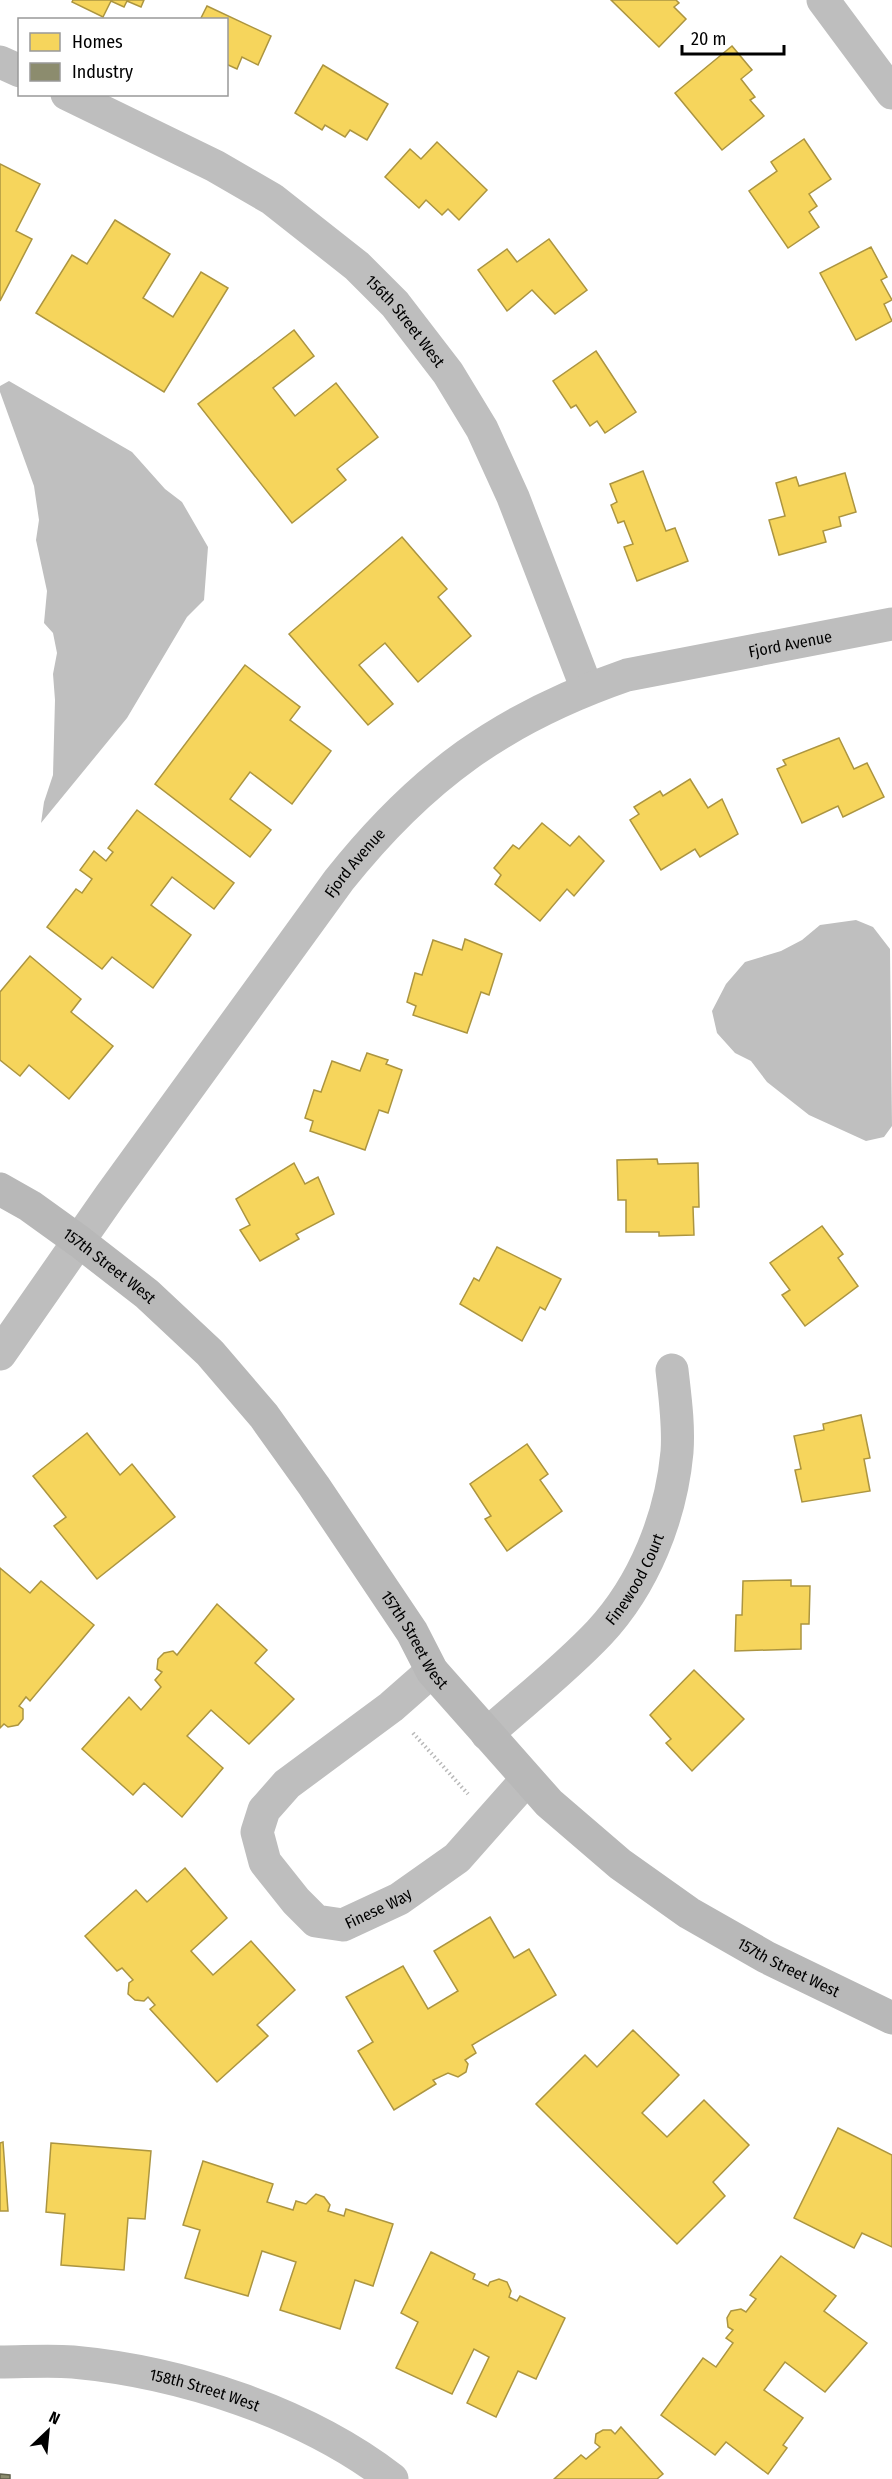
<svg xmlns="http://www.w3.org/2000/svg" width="892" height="2479" font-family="'Fira Sans Condensed',sans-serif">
	<rect width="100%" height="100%" fill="#fff"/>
	<g fill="#bfbfbf">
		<path d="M9,381L132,452L165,489L182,502L208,547L204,600L187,617L127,718L41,823L44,802L53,775L55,700L53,674L57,653L53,633L44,623L47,591L36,540L39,520L34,486L0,392V386Z"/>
		<path d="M856,920L873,927L890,949L892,1126L884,1137L866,1141L809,1115L767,1082L751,1061L735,1053L717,1033L712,1011L726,984L745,962L781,951L802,940L820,925Z"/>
	</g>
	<g fill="#f6d55c" stroke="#ac9540" stroke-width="1.5">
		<path d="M73,0H144L141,7L127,1L124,7L111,1L103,17L72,2Z"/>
		<path d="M611,0H676L679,3L674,7L686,19L659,47Z"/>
		<path d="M207,6L271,36L258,65L242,57L237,69L226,64V20H200Z"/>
		<path d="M732,46L752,70L741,79L755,97L750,100L764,116L722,150L675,93Z"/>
		<path d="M323,65L388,104L367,140L350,130L345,137L325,125L322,130L295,113Z"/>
		<path d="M804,139L831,179L809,194L817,206L809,212L819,227L788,248L749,191L777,171L771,162Z"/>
		<path d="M437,142L487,190L459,220L448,209L442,215L426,200L419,208L385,177L410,149L421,159Z"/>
		<path d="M0,164L40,184L16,231L32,239L0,301Z"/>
		<path d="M115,220L170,254L143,298L173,317L201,272L228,288L164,392L36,313L72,255L87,264Z"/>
		<path d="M549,239L587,290L555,314L532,290L507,311L478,270L507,249L517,262Z"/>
		<path d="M871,247L887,277L881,280L892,300L884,304L892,321L856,340L820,273Z"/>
		<path d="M294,330L314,356L273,388L295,416L336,383L378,437L337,469L346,480L292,523L198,404Z"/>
		<path d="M596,351L636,412L605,433L597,421L590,426L576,405L571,408L553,381Z"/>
		<path d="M643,471L666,531L675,528L688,561L637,581L624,547L633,544L624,521L618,523L611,505L617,502L610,484Z"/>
		<path d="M845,473L856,512L839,517L841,526L823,531L826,542L779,555L769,520L785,516L776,483L796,477L799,486Z"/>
		<path d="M402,537L447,589L438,597L471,636L418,682L385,643L359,665L393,704L368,725L289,634Z"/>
		<path d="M245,665L300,707L290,720L331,751L292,804L250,772L230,799L271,830L250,857L155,784Z"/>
		<path d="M839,738L854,769L867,763L884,797L843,817L838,806L802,823L777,769L786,765L783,760Z"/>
		<path d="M690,779L708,808L722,799L738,834L700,857L695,849L661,870L630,820L639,814L634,807L660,791L663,796Z"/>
		<path d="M137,810L234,883L214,909L172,877L151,905L191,935L153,988L112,957L102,969L47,927L76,889L82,893L92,879L80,870L94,851L106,861L113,852L108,848Z"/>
		<path d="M542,823L570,846L579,836L604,861L574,896L567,889L540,921L495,884L501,875L494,868L513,845L519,849Z"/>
		<path d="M465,939L502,954L489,995L481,992L467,1033L413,1015L416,1006L407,1002L415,973L422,975L433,940L462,950Z"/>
		<path d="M30,956L81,999L71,1012L113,1046L69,1099L29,1065L20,1076L0,1060V992Z"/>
		<path d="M367,1053L388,1060L386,1064L402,1070L388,1113L379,1110L365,1150L310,1131L313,1121L305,1118L314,1090L321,1092L332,1061L360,1071Z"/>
		<path d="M657,1159L658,1164L698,1163L699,1207H693L694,1235L659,1236V1232H626V1200H618L617,1160Z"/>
		<path d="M294,1163L305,1184L318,1177L334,1214L296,1234L299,1239L260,1261L240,1230L250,1225L236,1199Z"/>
		<path d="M822,1226L843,1254L838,1258L858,1286L805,1326L782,1295L790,1290L770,1263Z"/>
		<path d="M497,1247L561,1279L545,1310L540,1307L522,1341L460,1304L474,1278L479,1281Z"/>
		<path d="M861,1415L870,1458L864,1459L870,1491L802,1502L795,1470L801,1469L794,1436L824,1430L823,1424Z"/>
		<path d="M87,1433L120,1475L132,1464L175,1517L97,1579L54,1526L66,1517L33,1476Z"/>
		<path d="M527,1444L548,1474L540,1480L562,1511L507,1551L485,1519L491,1516L470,1484Z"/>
		<path d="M0,1568L30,1593L41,1581L94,1625L30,1701L26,1697L19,1706L23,1709V1719L18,1725L8,1727L4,1724L0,1728Z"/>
		<path d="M791,1580V1586H810L809,1624H801V1649L735,1651L736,1615H742L743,1581Z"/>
		<path d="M217,1604L267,1650L255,1663L294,1699L249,1744L211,1710L187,1736L223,1768L182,1817L144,1783L133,1795L82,1749L129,1697L141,1710L161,1687L155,1680L162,1672L157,1669L158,1659L164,1653L173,1651L177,1655Z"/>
		<path d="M694,1670L744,1719L692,1771L666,1743L671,1739L650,1715Z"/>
		<path d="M185,1868L227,1918L191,1951L213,1975L251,1941L295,1990L257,2025L268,2036L217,2082L150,2009L155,2005L148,1997L144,2001L135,2000L128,1994L129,1983L133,1980L122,1968L117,1971L85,1936L136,1890L147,1902Z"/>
		<path d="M490,1917L514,1958L529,1949L556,1995L472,2045L476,2053L465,2060L468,2064L466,2072L458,2077L448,2073L433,2080L436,2084L394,2110L358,2051L373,2042L346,1997L403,1966L428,2009L458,1991L434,1951Z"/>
		<path d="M633,2030L679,2075L642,2113L667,2137L704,2100L749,2145L713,2182L725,2196L677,2244L536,2104L585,2055L597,2067Z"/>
		<path d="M838,2128L892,2155V2247L862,2233L854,2248L794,2218Z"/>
		<path d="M3,2142L8,2211H0V2143Z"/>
		<path d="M51,2143L151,2151L145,2219L128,2218L124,2270L61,2265L65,2214L46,2212Z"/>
		<path d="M203,2161L273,2184L267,2202L293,2210L296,2201L306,2204L316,2194L324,2197L330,2205L328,2211L344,2216L346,2209L393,2224L373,2286L355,2280L340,2329L280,2310L296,2262L262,2251L248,2296L185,2278L200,2230L183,2225Z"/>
		<path d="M431,2252L475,2274L473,2279L488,2286L490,2282L499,2279L507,2282L511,2291L509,2297L517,2301L520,2296L565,2318L536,2379L518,2371L496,2417L467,2403L489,2357L474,2349L452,2394L396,2368L418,2322L401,2313Z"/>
		<path d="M781,2256L836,2296L824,2311L867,2343L825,2392L785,2362L764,2390L803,2418L783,2445L787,2448L768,2474L726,2442L715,2455L661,2415L703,2358L716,2367L733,2343L726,2338L733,2330L728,2327L727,2318L731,2311L741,2309L746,2312L756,2299L750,2295Z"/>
		<path d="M621,2427L663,2474L657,2479H554L581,2455L586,2459L600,2447L595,2443L596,2434L603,2430H611L615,2434Z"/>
	</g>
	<path fill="#8c8c6e" stroke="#62624d" stroke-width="1.5" d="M0,2474L10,2475V2479H0Z"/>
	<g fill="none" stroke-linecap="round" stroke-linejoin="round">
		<path stroke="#b9b9b9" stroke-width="4" stroke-dasharray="1.5 3" stroke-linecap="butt" d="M413,1733L468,1794"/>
		<g stroke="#bebebe" stroke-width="33">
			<path d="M823,0L892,93"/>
			<path d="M0,62L20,71"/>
			<path id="s1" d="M67,94L215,166L272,199L357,266L395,304L448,373L482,429L513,497L587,689"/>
			<path id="s2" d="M0,1354L110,1196L339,880C421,777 502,718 627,675L892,624"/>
			<path id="s3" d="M432,1671L391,1707L287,1784L264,1810L257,1832L265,1862L296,1901L316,1921L343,1925L399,1899L457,1858L527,1779"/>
			<path id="s4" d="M487,1734C524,1701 564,1670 599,1633C644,1585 671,1517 677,1452C679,1425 675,1397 672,1370"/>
			<path id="s5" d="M0,2362C24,2362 49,2360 73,2362C181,2372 305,2412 392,2479"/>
		</g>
		<path stroke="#b8b8b8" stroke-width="33" id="s6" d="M0,1189L30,1206L80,1242L147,1294L210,1353L264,1416L314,1486L412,1632L432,1671L549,1803L620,1864L689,1913L766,1957L892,2018"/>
	</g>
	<g text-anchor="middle" stroke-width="6" stroke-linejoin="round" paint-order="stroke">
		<g font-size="16" fill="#000" stroke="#fff">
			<text dy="6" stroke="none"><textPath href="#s1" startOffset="412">156th Street West</textPath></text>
			<text dy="6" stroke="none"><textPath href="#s2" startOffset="1108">Fjord Avenue</textPath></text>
			<text dy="6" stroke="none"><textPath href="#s2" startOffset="606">Fjord Avenue</textPath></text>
			<text dy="6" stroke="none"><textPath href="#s6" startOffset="134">157th Street West</textPath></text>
			<text dy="6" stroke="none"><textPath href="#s4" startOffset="216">Finewood Court</textPath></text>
			<text dy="6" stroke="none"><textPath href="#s6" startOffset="620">157th Street West</textPath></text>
			<text dy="6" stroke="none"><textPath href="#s3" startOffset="417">Finese Way</textPath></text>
			<text dy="6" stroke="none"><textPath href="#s6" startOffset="1124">157th Street West</textPath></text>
			<text dy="6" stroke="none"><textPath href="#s5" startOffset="208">158th Street West</textPath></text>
		</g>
	</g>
	<rect x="18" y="18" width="210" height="78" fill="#ffffff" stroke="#999999" stroke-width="1.5"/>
	<rect x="30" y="33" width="30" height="18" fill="#f6d55c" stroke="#999999" stroke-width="1.5"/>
	<text x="72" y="48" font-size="18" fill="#000000">Homes</text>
	<rect x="30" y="63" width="30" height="18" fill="#8c8c6e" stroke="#999999" stroke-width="1.5"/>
	<text x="72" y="78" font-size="18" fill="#000000">Industry</text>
	<g transform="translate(48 2431) rotate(26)" stroke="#ffffff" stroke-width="4.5" paint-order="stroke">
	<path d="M0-4.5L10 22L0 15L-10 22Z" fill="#000000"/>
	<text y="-9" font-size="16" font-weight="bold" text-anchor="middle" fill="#000000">N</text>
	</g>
	<path d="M682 45v9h102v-9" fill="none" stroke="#000000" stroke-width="3"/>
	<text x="691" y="45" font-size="18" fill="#000000" stroke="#ffffff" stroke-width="4.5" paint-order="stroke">20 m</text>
</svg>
